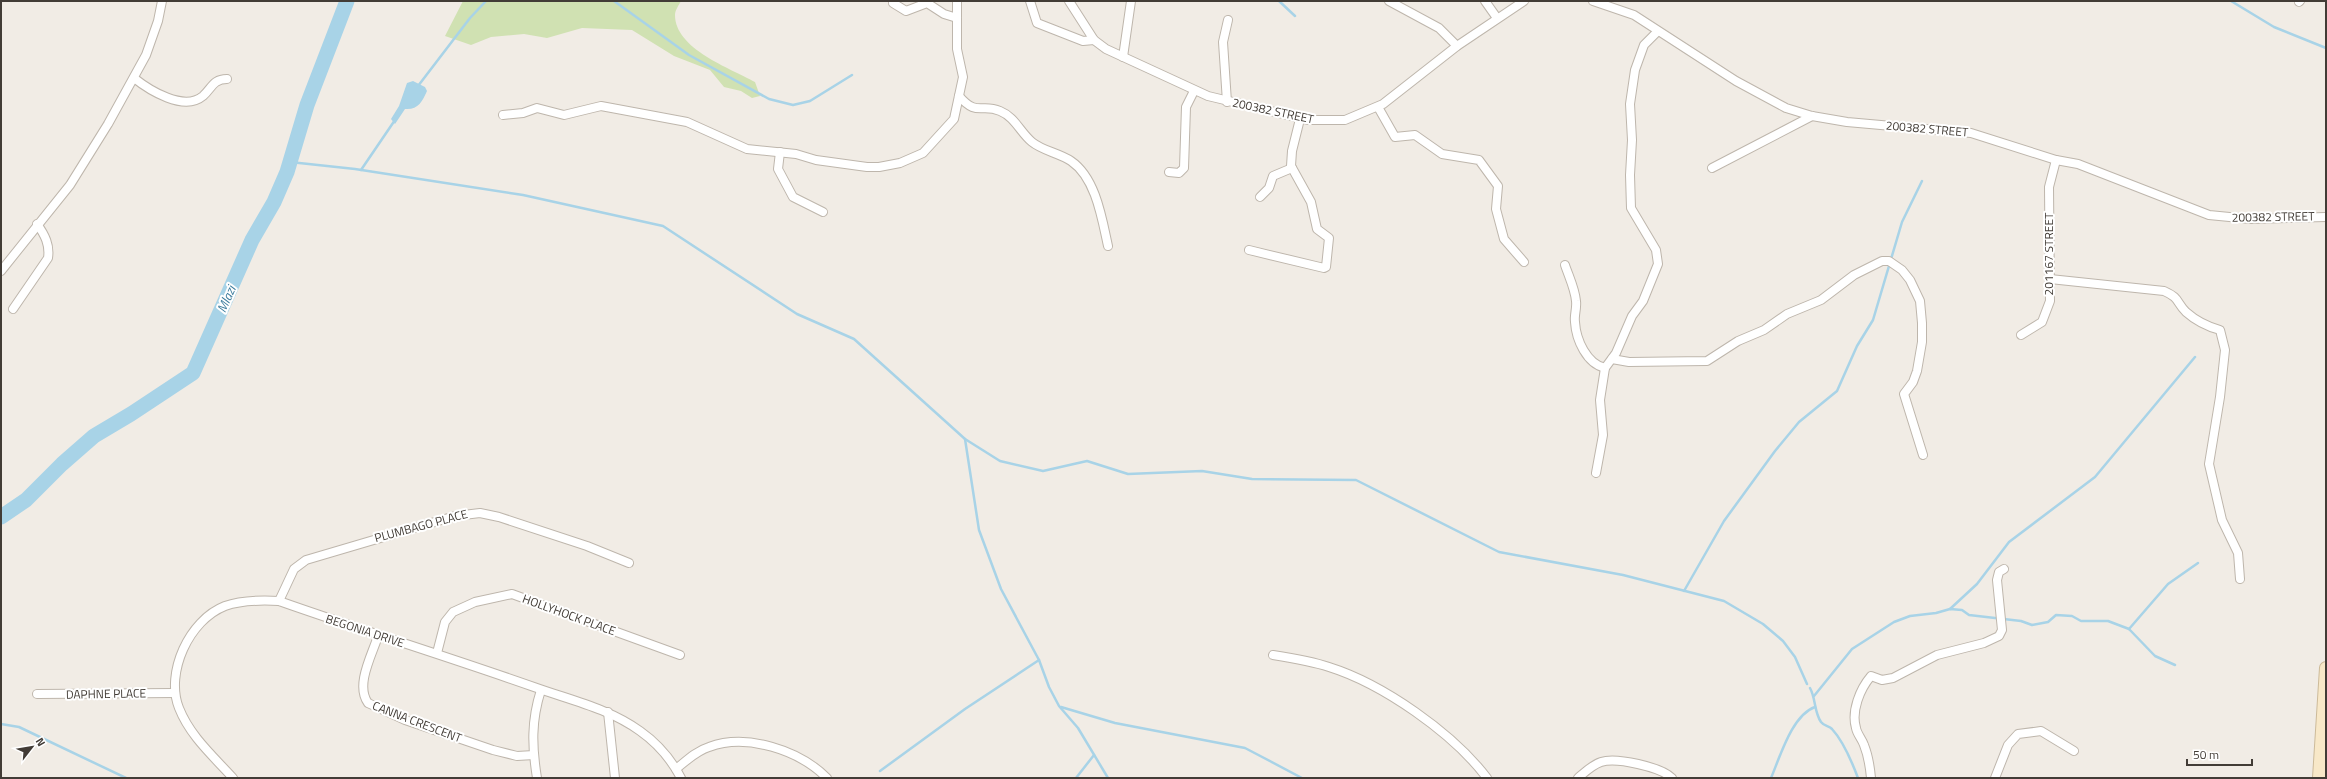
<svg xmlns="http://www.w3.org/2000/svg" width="2327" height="779" font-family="'Titillium Web',sans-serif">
	<rect width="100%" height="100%" fill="#f1ece5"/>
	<path fill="#d0e1b2" d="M463,1H681C679,5 675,10 675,15C675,49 730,68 755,82L760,96L752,98L741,91L724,87L710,70L674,56L632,30L582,28L547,38L524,34L491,37L471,45L445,36Z"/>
	<path fill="#a8d3e7" d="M413,81L425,87L427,91C422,102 418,110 405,109L395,124L391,119L399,106L407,83Z"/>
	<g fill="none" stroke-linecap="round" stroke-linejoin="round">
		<g stroke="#a8d3e7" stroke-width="2.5">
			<path d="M614,1L689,55L769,99L793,105L810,101L852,75"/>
			<path d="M1279,1L1295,16"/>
			<path d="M2231,1L2274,27L2326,48"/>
			<path d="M418,86L470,18L486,1"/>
			<path d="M290,162L355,169L523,195L663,226L797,314L854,339L965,439L1000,461L1043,471L1087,461L1128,474L1202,471L1252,479L1356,480L1499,552L1623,575L1724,601L1763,624L1783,641L1795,657L1807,684"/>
			<path d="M361,170L395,120"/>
			<path d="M965,439L979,530L1001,589L1039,660L1049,687L1059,706L1078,728L1108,778"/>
			<path d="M1684,591L1724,521L1775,451L1799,422L1837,391L1857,346L1873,320L1902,222L1922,181"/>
			<path d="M1950,609L1977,584L2009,542L2095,477L2195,357"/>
			<path d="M2129,629L2168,584L2198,563"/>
			<path d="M1810,688C1816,699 1814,712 1821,722C1824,726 1829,726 1832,729C1844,742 1852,762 1858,778"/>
			<path d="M1814,696L1852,649L1894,622L1910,616L1936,613L1950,609L1962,610L1969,615L2021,621L2032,625L2048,622L2056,615L2072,616L2081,621H2108L2129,629L2155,656L2175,665"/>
			<path d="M1061,707L1115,723L1245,748L1302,778"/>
			<path d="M1,724L19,727L126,778"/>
			<path d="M880,771L965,709L1039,660"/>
			<path d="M1076,778L1094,755"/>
			<path d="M1771,778C1780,757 1792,715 1815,707"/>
		</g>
		<path stroke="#a8d3e7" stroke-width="15" d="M1,517L26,500L62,464L94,436L131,414L193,373L252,240L274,202L287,172L307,105L347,1"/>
		<g stroke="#beb6ac" stroke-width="10">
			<g id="street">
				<path d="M1030,1L1037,23L1083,41L1094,40"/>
				<path d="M1069,1L1094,40L1106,49L1208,96L1308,120H1345L1383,104L1457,46L1524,1"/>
				<path d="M1389,1L1439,28L1457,46"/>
				<path d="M1485,1L1497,18"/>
				<path d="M1593,1L1634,15L1736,81L1786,108L1812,116L1847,122L1971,133L2056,160L2078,164L2209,215L2250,219L2326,217"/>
				<path d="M2299,2L2300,1"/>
				<path d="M893,3L906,11L927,3L944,14L957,18"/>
				<path d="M1123,57L1131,1"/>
				<path d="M134,78C149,90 184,112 203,96C212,88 213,79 227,79"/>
				<path d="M959,96C977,117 981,103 1000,111C1015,117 1020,132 1032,142C1043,151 1059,153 1071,161C1096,178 1102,219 1108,246"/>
				<path d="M1227,102L1223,42L1228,20"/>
				<path d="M1378,107L1395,137L1415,135L1442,154L1479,160L1498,186L1496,209L1504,239L1524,262"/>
				<path d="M503,115L523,113L537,108L564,115L601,106L687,122L747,149L796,154L816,160L867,167H879L900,163L923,153L954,119L963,77L957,49V1"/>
				<path d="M780,152L778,169L793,197L823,212"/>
				<path d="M1712,168L1812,116"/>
				<path d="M1169,172L1179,173L1184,168L1186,107L1194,91"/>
				<path d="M1260,197L1269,188L1273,176L1292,168"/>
				<path d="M1249,250L1324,268L1326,267L1329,238L1317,229L1311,202L1291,166L1292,151L1300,119"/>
				<path d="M1565,265C1569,277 1575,289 1576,301C1577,308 1574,315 1575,322C1576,340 1587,364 1605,368"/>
				<path d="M1,271L70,185L108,124L146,55L158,21L162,1"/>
				<path d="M2050,279L2164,291C2180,298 2176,302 2186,312C2195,320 2209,327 2220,330L2225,350L2220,397L2209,464L2222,520L2238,553L2240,579"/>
				<path d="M13,309L48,258C50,245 45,235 37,224"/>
				<path d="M2021,335L2042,322L2050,301L2049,187L2056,160"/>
				<path d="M1612,359L1629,362L1707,361L1738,341L1764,330L1787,314L1821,300L1854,275L1882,261H1889L1902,270L1910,280L1920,301L1922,323V342L1917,371L1913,382L1904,394L1923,455"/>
				<path d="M1596,473L1603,435L1600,400L1605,368L1616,353L1632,316L1643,301L1658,264L1656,250L1631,208L1630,175L1632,140L1630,104L1635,70L1644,45L1657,32"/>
				<path d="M279,601L294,569L306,560L455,516L480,513L499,517L587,546L629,563"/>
				<path d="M378,636C372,655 355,685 368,703L405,720L493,750L517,756L534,755"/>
				<path d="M437,653L445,622L453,612L475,602L512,594L680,655"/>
				<path d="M1273,655C1292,658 1311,661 1329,667C1383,684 1453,733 1487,778"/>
				<path d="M37,694L175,693"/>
				<path d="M608,712L615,778"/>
				<path d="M676,769C686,761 696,751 709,747C747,733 799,750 827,778"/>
				<path d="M233,778C213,756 190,736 179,708C165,673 189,620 225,606C242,600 261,600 279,601C364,631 449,657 534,687C570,700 608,708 640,731C657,743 671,759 681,778"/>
				<path d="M537,778C532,747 531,721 541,690"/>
				<path d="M1578,778C1585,772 1592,765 1601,762C1616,757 1661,767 1672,778"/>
				<path d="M1871,778C1870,767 1868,755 1864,745C1862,739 1857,734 1856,728C1851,711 1860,689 1871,676L1882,680L1893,678L1937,655L1984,643L1999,636L2002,630L1997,580L1999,572L2004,569"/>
				<path d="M1995,778L2008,745L2018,734L2041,731L2074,751"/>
			</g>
		</g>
		<g stroke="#ccba99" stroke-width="14">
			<path id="secondary" d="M2319,778L2326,668"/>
		</g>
		<use href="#street" stroke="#fff" stroke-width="8"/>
		<use href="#secondary" stroke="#f8e8c8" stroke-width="12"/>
	</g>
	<g text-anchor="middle" stroke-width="4" stroke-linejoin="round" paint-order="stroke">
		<g font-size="12" fill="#423c36" stroke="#fff">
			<text transform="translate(1273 111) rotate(12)" y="4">200382 STREET</text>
			<text transform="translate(1927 129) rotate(5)" y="4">200382 STREET</text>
			<text transform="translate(2273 217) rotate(-1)" y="4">200382 STREET</text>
			<text transform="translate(2049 254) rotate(-90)" y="4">201167 STREET</text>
			<text transform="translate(421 526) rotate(-15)" y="4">PLUMBAGO PLACE</text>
			<text transform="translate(569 615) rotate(20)" y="4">HOLLYHOCK PLACE</text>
			<text transform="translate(365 631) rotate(18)" y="4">BEGONIA DRIVE</text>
			<text transform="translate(106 694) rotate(-1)" y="4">DAPHNE PLACE</text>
			<text transform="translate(417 722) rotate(21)" y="4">CANNA CRESCENT</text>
		</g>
		<g font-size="13" font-style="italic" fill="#397a9b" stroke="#fff">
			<text transform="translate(226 299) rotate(-66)" y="5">Mlazi</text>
		</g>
	</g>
	<rect width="2327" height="779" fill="none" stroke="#423c36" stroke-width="4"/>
	<g transform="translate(32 747) rotate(59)" stroke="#ffffff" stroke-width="3" paint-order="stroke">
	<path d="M0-3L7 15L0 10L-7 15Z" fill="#423c36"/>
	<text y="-6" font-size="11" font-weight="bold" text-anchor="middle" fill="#423c36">N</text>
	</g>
	<path d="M2187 759v6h65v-6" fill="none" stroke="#423c36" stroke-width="2"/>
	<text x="2193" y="759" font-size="12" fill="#423c36" stroke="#ffffff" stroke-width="3" paint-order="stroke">50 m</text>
</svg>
